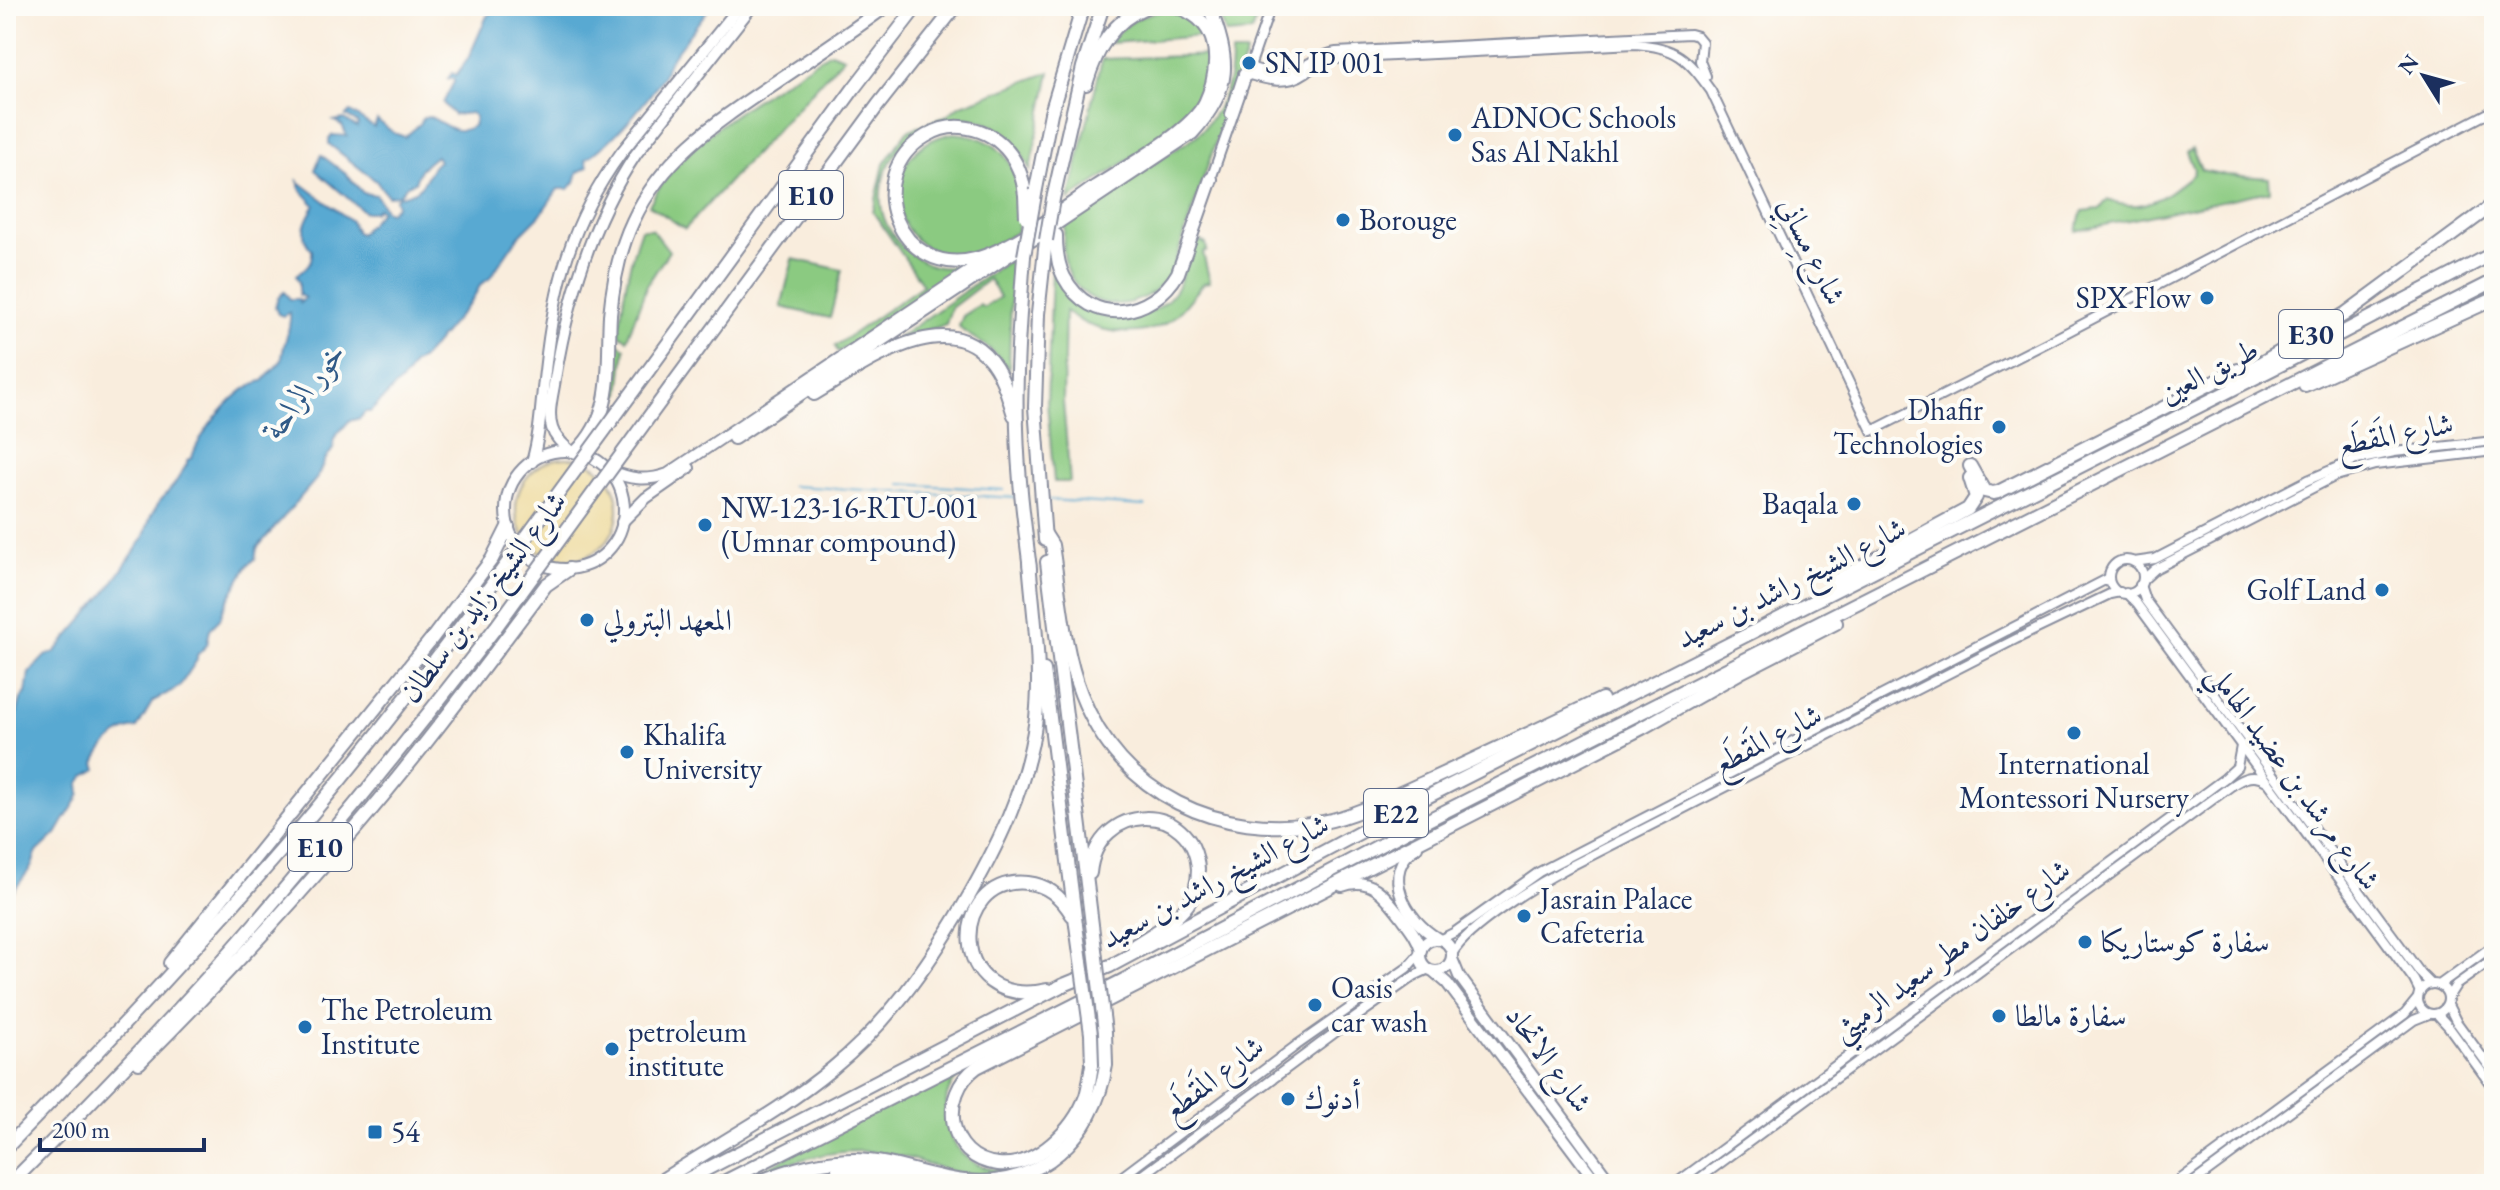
<svg xmlns="http://www.w3.org/2000/svg" width="2500" height="1190" font-family="'EB Garamond',Amiri,serif">
	<rect width="100%" height="100%" fill="#fdfcf7"/>
	<filter id="ink" filterUnits="userSpaceOnUse"><feTurbulence type="fractalNoise" baseFrequency=".0125" numOctaves="2"/><feDisplacementMap in="SourceGraphic" scale="16" xChannelSelector="R" yChannelSelector="G"/><feConvolveMatrix kernelMatrix="1 2 1 2 8 2 1 2 1" color-interpolation-filters="sRGB"/></filter>
	<filter id="wash" filterUnits="userSpaceOnUse"><feTurbulence type="fractalNoise" baseFrequency=".006" numOctaves="4" result="noise"/><feDisplacementMap in="SourceGraphic" scale="32" xChannelSelector="R" yChannelSelector="G"/><feGaussianBlur stdDeviation="1.8" result="paint"/><feColorMatrix in="noise" values="0 0 0 0 0 0 0 0 0 0 0 0 0 0 0 0 0 1.4 0 .05"/><feComposite in="paint" operator="in"/></filter>
	<g filter="url(#wash)">
		<rect width="100%" height="100%" fill="#f9eddd"/>
		<g fill="#8bca81" stroke="#537c70" stroke-width="2">
			<path d="M1216,6H1261L1252,32L1226,34Z"/>
			<path d="M1163,11C1181,13 1193,21 1204,36L1110,43C1123,25 1141,13 1163,11Z"/>
			<path d="M830,52L844,57L685,229L649,205C687,134 766,95 830,52Z"/>
			<path d="M1231,53H1246L1172,271C1147,314 1082,318 1066,265C1062,252 1063,237 1065,222L1196,136C1220,113 1232,86 1231,53Z"/>
			<path d="M1213,55L1207,92L1184,122L1069,200L1102,59Z"/>
			<path d="M1050,72L1030,170C976,49 824,167 903,247C916,259 934,270 953,267L956,273L838,352L835,346L923,285L873,212L884,164L907,131L948,115L959,106Z"/>
			<path d="M954,133C1016,138 1022,181 1017,232C1001,241 984,252 966,254C888,265 868,149 954,133Z"/>
			<path d="M2192,149L2201,170L2226,175L2269,178L2270,191L2076,231L2082,211L2100,209L2107,200C2144,215 2165,196 2193,174L2194,169L2187,152Z"/>
			<path d="M641,229H652L669,251L647,285L627,339L619,334C623,298 628,264 641,229Z"/>
			<path d="M1200,241L1206,244L1207,251L1203,253L1210,282L1204,283C1194,294 1186,307 1175,316C1151,338 1114,335 1086,324C1079,321 1072,315 1065,311L1063,402L1070,482H1054L1047,403L1052,272C1062,286 1071,300 1086,309C1114,327 1156,319 1175,291C1184,278 1188,249 1200,241Z"/>
			<path d="M1012,258L1009,369L989,348L963,331L959,326L963,316L980,305L983,308L1000,297L989,279L951,308L946,324C932,331 913,332 898,338Z"/>
			<path d="M793,259L842,270L830,318L781,307Z"/>
			<path d="M617,343L625,348L620,393L614,400Z"/>
			<path d="M970,1064C963,1071 954,1079 950,1088C938,1115 950,1151 977,1164C992,1172 1010,1170 1026,1167C956,1190 937,1158 874,1152C832,1148 792,1162 752,1175Z"/>
		</g>
		<circle fill="#eeda9e" stroke="#84847e" stroke-width="2" cx="567" cy="509" r="51"/>
		<path fill="#58a9d2" stroke="#3a6c98" stroke-width="2" d="M502,6H711L669,61C661,89 611,144 586,159L588,167L578,172L575,182L569,189H558L540,215L518,237L489,279L481,284L472,300L424,357L413,364L407,375L370,412H365L360,418L349,421L334,438L333,449L325,460L317,478L257,548L255,559L248,565L224,607L220,619L210,629L207,645L197,655V660L179,687L153,701L137,728C118,729 102,747 95,763L97,769L84,777L79,784L80,793L77,800L63,822L56,834L36,853L32,866L6,901V723L16,717L21,699L26,693L29,673L45,656L55,652L105,594L143,539L151,516L159,502L174,485L187,464V460L192,458C197,435 239,384 263,381L282,360C282,344 292,329 290,312L283,316L278,314L275,307L278,298L284,292L290,299H299L300,303L305,298L299,295V282L296,276C305,268 313,264 312,250C297,236 306,219 315,205L301,190L298,181L351,221L356,232L360,234L381,211L378,208L374,212H364L315,170L321,155L346,174L363,193L376,195L386,211L390,212L397,205L395,199C403,193 412,195 419,188C430,178 426,170 439,161L436,156L420,169L415,182L407,185L399,195L388,196L376,181L329,144V139L332,135L347,136L342,125L334,121L344,119L357,127L358,123L346,116L350,112L374,127L377,120L394,133L405,137L421,123L423,118L428,116C445,123 454,137 473,126L475,117L471,113L454,115L443,103L454,82V79H448L452,73L456,75L468,59L487,16Z"/>
		<g fill="none" stroke-linecap="round" stroke-linejoin="round">
			<g stroke="#58a9d2" stroke-width="2">
				<path d="M901,484L1004,490"/>
				<path d="M791,486L1018,498"/>
				<path d="M1048,500L1145,506"/>
			</g>
		</g>
	</g>
	<g filter="url(#ink)">
		<g fill="none" stroke-linecap="round" stroke-linejoin="round">
			<g stroke="#8a8e9e" stroke-width="12">
				<g id="minor">
					<path d="M1246,66C1256,69 1267,73 1277,74C1299,75 1314,55 1336,52L1690,34L1697,36L1702,42L1700,61L1706,76"/>
					<path d="M1243,73C1264,79 1285,87 1305,73C1315,67 1322,61 1334,59L1635,44C1677,47 1687,58 1711,91L1872,431L2054,339L2494,110"/>
					<path d="M1230,114L1242,77"/>
					<path d="M1211,179L1271,6"/>
					<circle cx="2126" cy="577" r="17"/>
					<path d="M2134,562L2155,559L2308,480L2352,461L2394,452L2494,441"/>
					<path d="M2143,580L2155,569L2336,476L2375,465L2494,451"/>
					<path d="M2140,585L2145,600L2421,974L2431,984"/>
					<path d="M2126,593L2137,604L2414,980L2420,992"/>
					<path d="M1441,939L1455,932L1539,872L2109,578"/>
					<path d="M1452,954C1468,926 1537,884 1567,868L2016,639L2110,594L2120,592"/>
					<circle cx="2433" cy="999" r="15"/>
					<path d="M2439,985L2494,945"/>
					<path d="M2449,996L2456,985L2494,958"/>
					<path d="M2448,1005L2456,1021L2494,1073"/>
					<path d="M2437,1014L2448,1026L2494,1089"/>
					<path d="M1112,1184L1297,1045L1407,968L1420,953"/>
					<path d="M1131,1184L1356,1017L1414,976L1429,969"/>
					<path d="M1675,1184L2225,778L2237,767L2241,746"/>
					<path d="M1692,1184L2231,786C2244,777 2254,773 2268,782"/>
					<path d="M2174,1184L2405,1014L2418,998"/>
					<path d="M2191,1184L2414,1020L2429,1014"/>
				</g>
			</g>
			<g stroke="#8a8e9e" stroke-width="14">
				<g id="major">
					<circle cx="565" cy="510" r="59"/>
					<path d="M571,452C563,444 555,438 552,428C547,412 553,394 555,379C568,299 591,221 636,154L752,6"/>
					<path d="M532,462C541,431 541,402 545,371C554,286 570,223 621,153L740,6"/>
					<path d="M608,470C630,479 645,482 668,474L992,256"/>
					<path d="M622,522L646,498L689,468"/>
					<path d="M1417,847C1378,871 1407,921 1437,938"/>
					<path d="M1342,886C1370,875 1385,895 1401,916C1409,927 1417,936 1421,950"/>
					<circle cx="1436" cy="955" r="16"/>
					<path d="M1452,959L1459,976L1612,1184"/>
					<path d="M1433,971L1447,983L1598,1184"/>
				</g>
			</g>
			<g stroke="#8a8e9e" stroke-width="16">
				<g id="highway">
					<path d="M1086,84C1097,48 1112,21 1148,6"/>
					<path d="M1036,189L1051,113L1083,6"/>
					<path d="M1025,195C1021,159 999,130 961,127C948,126 936,130 926,136C858,176 900,279 975,259C1013,249 1062,210 1095,187C1125,167 1189,134 1205,103C1216,80 1222,43 1202,22C1196,15 1185,10 1177,6"/>
					<path d="M1053,199L1083,67L1103,6"/>
					<path d="M1056,235C1056,249 1057,264 1064,277C1091,328 1152,318 1178,273L1211,179"/>
					<path d="M1024,256C1020,313 1015,371 1017,428C1018,475 1024,522 1030,569"/>
					<path d="M648,371L854,88L917,6"/>
					<path d="M2232,380L2345,314L2494,204"/>
					<path d="M2305,385L2494,299"/>
					<path d="M670,388L878,105L956,6"/>
					<path d="M814,394C862,366 952,297 996,368C1005,382 1009,400 1014,415"/>
					<path d="M734,438L1192,133C1233,88 1230,60 1209,6"/>
					<path d="M576,452C616,413 607,367 610,315C613,283 619,250 633,221C662,158 715,123 770,86C809,60 848,34 886,6"/>
					<path d="M1970,466L1984,491L1993,493L1998,492L2238,370"/>
					<path d="M1045,534L1052,545C1060,594 1063,648 1081,694C1120,795 1220,841 1323,822C1358,815 1393,796 1425,782C1484,755 1543,727 1602,699"/>
					<path d="M1045,540L1035,407L1038,314L1046,240"/>
					<path d="M1047,562L1089,900"/>
					<path d="M1835,581L1968,509L1976,497L1970,478"/>
					<path d="M1044,670L1076,925"/>
					<path d="M1090,873C1097,801 1193,800 1198,869C1198,882 1195,894 1188,904C1175,922 1152,934 1134,946"/>
					<path d="M170,963L433,637L492,559L508,527"/>
					<path d="M1047,990C946,1012 948,874 1028,883C1049,885 1062,898 1072,915"/>
					<path d="M139,1063C212,990 283,914 350,835C419,755 482,670 546,585L569,569"/>
					<path d="M1092,1065C1090,1076 1089,1086 1086,1096C1074,1129 1036,1168 998,1164C947,1159 938,1095 977,1067L1642,728L1741,672L1836,623"/>
					<path d="M6,1148C96,1055 185,960 271,862C342,781 408,696 473,610"/>
					<path d="M838,1169L882,1171L928,1184"/>
					<path d="M10,1184C83,1111 155,1037 223,960C318,852 408,741 496,627"/>
					<path d="M656,1184C715,1145 779,1113 833,1068C887,1024 927,967 962,908C997,848 1027,788 1036,718C1042,666 1033,612 1029,561"/>
					<path d="M678,1184L1061,986L1110,966L1413,804L2292,359L2494,253"/>
					<path d="M720,1184L1120,982L1428,820L2494,281"/>
					<path d="M754,1184C786,1170 820,1160 856,1160C893,1161 927,1177 964,1181C1039,1189 1095,1137 1106,1065"/>
				</g>
			</g>
			<use href="#minor" stroke="#fff" stroke-width="8"/>
			<use href="#major" stroke="#fff" stroke-width="10"/>
			<use href="#highway" stroke="#fff" stroke-width="12"/>
			<g stroke="#8a8e9e" stroke-width="16" stroke-linecap="butt">
				<g id="highway-bridge">
					<path d="M1025,195L1026,217"/>
					<path d="M1046,240L1053,199"/>
					<path d="M1024,256L1036,189"/>
					<path d="M473,610L648,371"/>
					<path d="M496,627L670,388"/>
					<path d="M1089,900L1105,1032L1106,1065"/>
					<path d="M1076,925L1091,1034L1092,1065"/>
				</g>
			</g>
			<use href="#highway-bridge" stroke="#fff" stroke-width="12"/>
		</g>
	</g>
	<g fill="#1f6fb2" stroke="#fdfcf7" stroke-width="3">
		<circle cx="1249" cy="63" r="8"/>
		<circle cx="1455" cy="135" r="8"/>
		<circle cx="1343" cy="220" r="8"/>
		<circle cx="2207" cy="298" r="8"/>
		<circle cx="1999" cy="427" r="8"/>
		<circle cx="1854" cy="504" r="8"/>
		<circle cx="705" cy="525" r="8"/>
		<circle cx="2382" cy="590" r="8"/>
		<circle cx="587" cy="620" r="8"/>
		<circle cx="2074" cy="733" r="8"/>
		<circle cx="627" cy="752" r="8"/>
		<circle cx="1524" cy="916" r="8"/>
		<circle cx="2085" cy="942" r="8"/>
		<circle cx="1315" cy="1005" r="8"/>
		<circle cx="1999" cy="1016" r="8"/>
		<circle cx="305" cy="1027" r="8"/>
		<circle cx="612" cy="1049" r="8"/>
		<circle cx="1288" cy="1099" r="8"/>
		<rect x="367" y="1124" width="16" height="16" rx="4"/>
	</g>
	<g text-anchor="middle" stroke-width="8" stroke-linejoin="round" paint-order="stroke">
		<g fill="#fdfcf7" stroke="#5f6c8c" stroke-width="2">
			<rect x="779" y="171" width="64" height="48" rx="6"/>
			<rect x="2279" y="310" width="64" height="48" rx="6"/>
			<rect x="1364" y="789" width="64" height="48" rx="6"/>
			<rect x="288" y="823" width="64" height="48" rx="6"/>
		</g>
		<g font-size="28" font-weight="bold" fill="#1b2f5e">
			<text x="811" y="205">E10</text>
			<text x="2311" y="344">E30</text>
			<text x="1396" y="823">E22</text>
			<text x="320" y="857">E10</text>
		</g>
		<g font-size="30" fill="#1b2f5e" stroke="#fdfcf7" text-anchor="start">
			<text x="1265" y="73">SN IP 001</text>
			<text x="1471" y="128">ADNOC Schools<tspan x="1471" dy="34">Sas Al Nakhl</tspan></text>
			<text x="1359" y="230">Borouge</text>
			<text x="2191" y="308" text-anchor="end">SPX Flow</text>
			<text x="1983" y="420" text-anchor="end">Dhafir<tspan x="1983" dy="34">Technologies</tspan></text>
			<text x="1838" y="514" text-anchor="end">Baqala</text>
			<text x="721" y="518">NW-123-16-RTU-001<tspan x="721" dy="34">(Umnar compound)</tspan></text>
			<text x="2366" y="600" text-anchor="end">Golf Land</text>
			<text x="603" y="630">المعهد البترولي</text>
			<text x="643" y="745">Khalifa<tspan x="643" dy="34">University</tspan></text>
			<text x="2074" y="774" text-anchor="middle">International<tspan x="2074" dy="34">Montessori Nursery</tspan></text>
			<text x="1540" y="909">Jasrain Palace<tspan x="1540" dy="34">Cafeteria</tspan></text>
			<text x="2101" y="952">سفارة كوستاريكا</text>
			<text x="1331" y="998">Oasis<tspan x="1331" dy="34">car wash</tspan></text>
			<text x="321" y="1020">The Petroleum<tspan x="321" dy="34">Institute</tspan></text>
			<text x="2015" y="1026">سفارة مالطا</text>
			<text x="628" y="1042">petroleum<tspan x="628" dy="34">institute</tspan></text>
			<text x="1304" y="1109">أدنوك</text>
			<text x="391" y="1142">54</text>
		</g>
		<g font-size="30" fill="#1b2f5e" stroke="#fdfcf7">
			<text transform="translate(1812 251) rotate(64)" y="10">شارع مِسانِي</text>
			<text transform="translate(2209 371) rotate(-27)" y="10">طريق العين</text>
			<text transform="translate(2395 434) rotate(-11)" y="10">شارع المَقطَع</text>
			<text transform="translate(1791 583) rotate(-27)" y="10">شارع الشيخ راشد بن سعيد</text>
			<text transform="translate(483 597) rotate(-53)" y="10">شارع الشيخ زايد بن سلطان</text>
			<text transform="translate(1767 739) rotate(-27)" y="10">شارع المَقطَع</text>
			<text transform="translate(2294 777) rotate(54)" y="10">شارع مرشد بن عضيد الهاملي</text>
			<text transform="translate(1215 881) rotate(-28)" y="10">شارع الشيخ راشد بن سعيد</text>
			<text transform="translate(1951 950) rotate(-36)" y="10">شارع خلفان مطر سعيد الرميثي</text>
			<text transform="translate(1549 1059) rotate(54)" y="10">شارع الاتحاد</text>
			<text transform="translate(1213 1078) rotate(-37)" y="10">شارع المَقطَع</text>
		</g>
		<g font-size="32" font-style="italic" fill="#305a87" stroke="#fdfcf7">
			<text transform="translate(304 390) rotate(-52)" y="11">خور الراحة</text>
		</g>
	</g>
	<rect width="2500" height="1190" fill="none" stroke="#fdfcf7" stroke-width="32"/>
	<g transform="translate(2424 76) rotate(307)" stroke="#fdfcf7" stroke-width="6" paint-order="stroke">
	<path d="M0-6L14 30L0 20L-14 30Z" fill="#1b2f5e"/>
	<text y="-12" font-size="22" font-weight="bold" text-anchor="middle" fill="#1b2f5e">N</text>
	</g>
	<path d="M40 1138v12h164v-12" fill="none" stroke="#1b2f5e" stroke-width="4"/>
	<text x="52" y="1138" font-size="24" fill="#1b2f5e" stroke="#fdfcf7" stroke-width="6" paint-order="stroke">200 m</text>
</svg>
